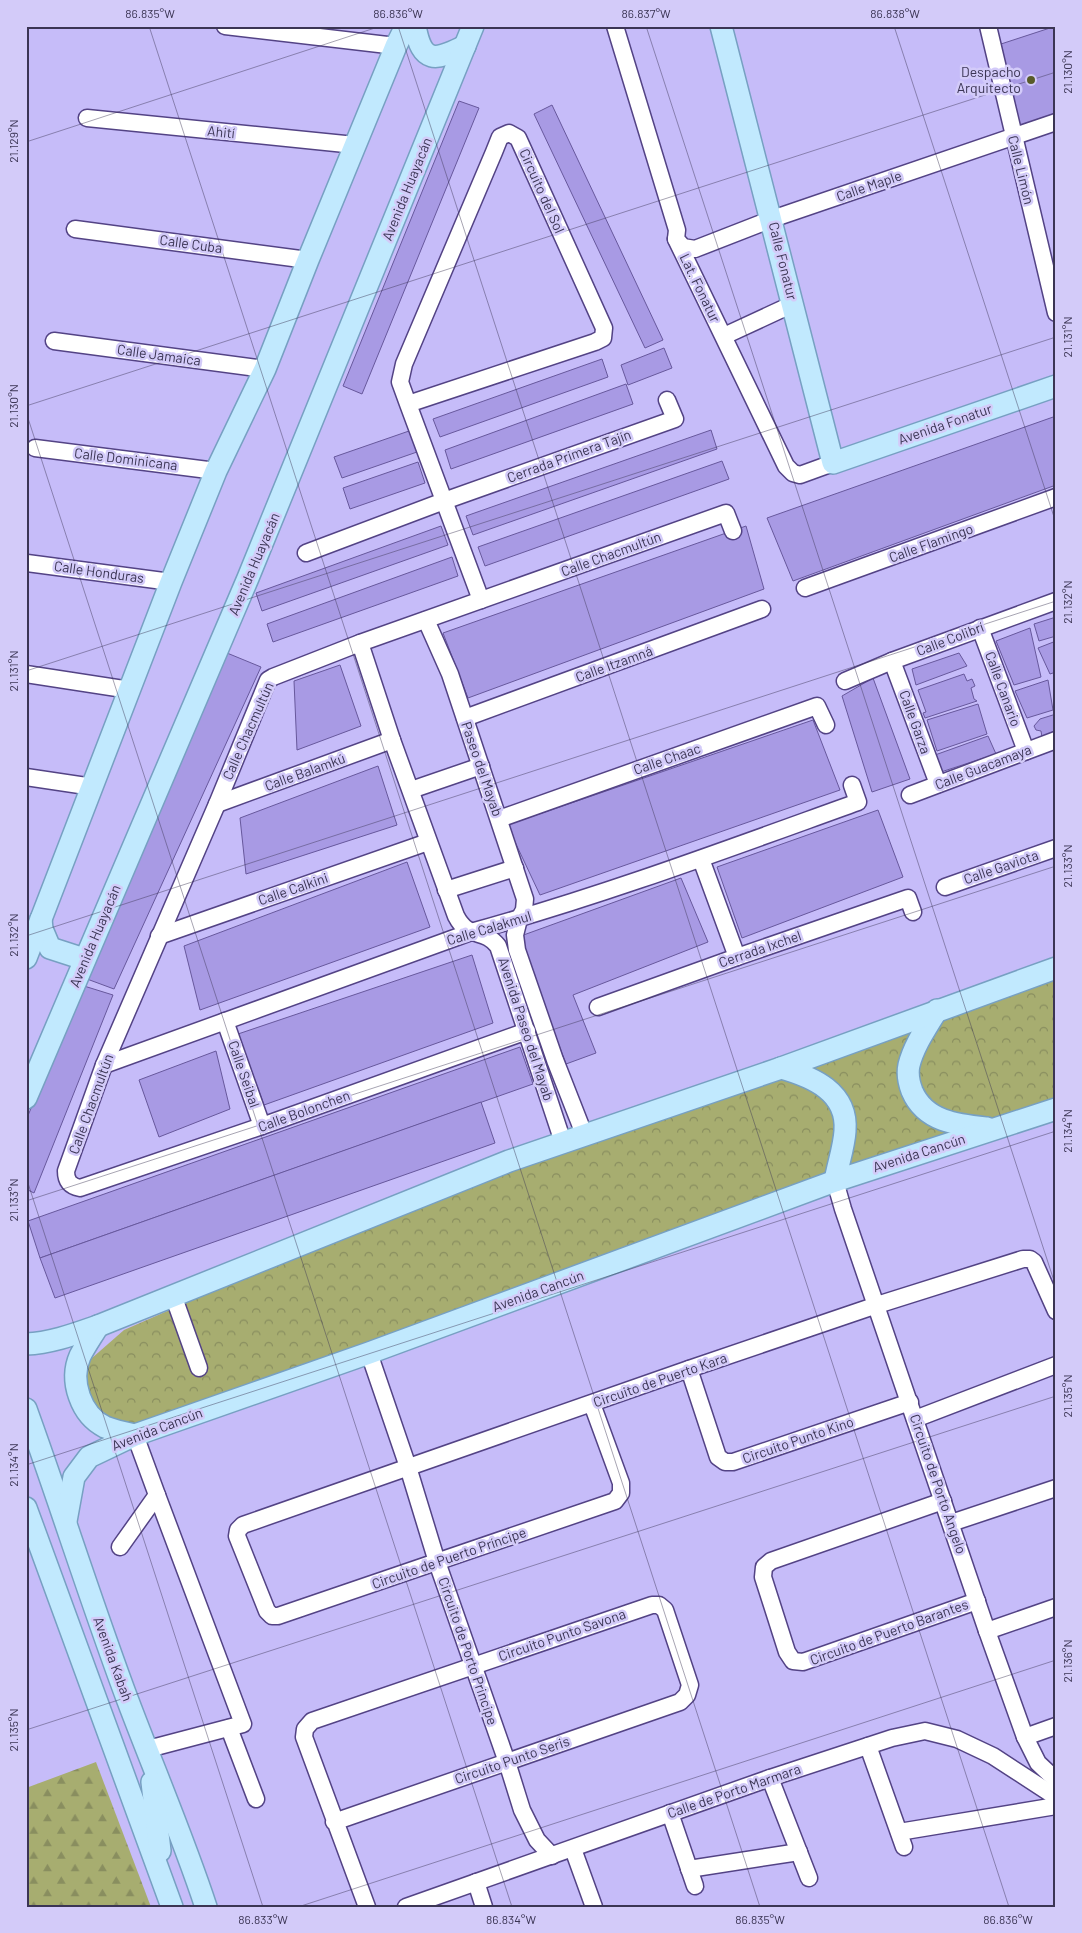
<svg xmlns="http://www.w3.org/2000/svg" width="1082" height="1933" font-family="Barlow,sans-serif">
	<defs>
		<pattern id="forest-firs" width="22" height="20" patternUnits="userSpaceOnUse" patternTransform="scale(1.25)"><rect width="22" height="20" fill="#a7ad70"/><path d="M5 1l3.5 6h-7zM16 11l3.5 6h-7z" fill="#898e5f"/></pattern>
		<pattern id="park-crowns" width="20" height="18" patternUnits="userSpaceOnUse" patternTransform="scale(1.25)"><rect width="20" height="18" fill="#a7ad70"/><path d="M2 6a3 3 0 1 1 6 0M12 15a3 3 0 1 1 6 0" fill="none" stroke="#898e5f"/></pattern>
	</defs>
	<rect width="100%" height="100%" fill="#c6bcf9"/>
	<path fill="url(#forest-firs)" d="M96,1762L151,1907H26V1788Z"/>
	<path fill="url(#park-crowns)" d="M1056,968V1109L135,1435L104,1426L76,1372L124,1330L509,1161Z"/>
	<g fill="#a89ae4" stroke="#67589c">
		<path d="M1056,26V115L1017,128L998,45Z"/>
		<path d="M459,101L479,108L362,394L343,386Z"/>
		<path d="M552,105L663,340L645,348L534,114Z"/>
		<path d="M664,348L672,368L628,385L621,365Z"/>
		<path d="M602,359L608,377L440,437L433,419Z"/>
		<path d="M626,384L633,404L451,469L445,450Z"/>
		<path d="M1056,416V485L793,581L767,518Z"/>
		<path d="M711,430L717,449L473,535L466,516Z"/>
		<path d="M409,431L417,452L342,478L334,457Z"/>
		<path d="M722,461L729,479L485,566L478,547Z"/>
		<path d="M418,462L425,483L350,509L343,488Z"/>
		<path d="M441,526L448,545L262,611L256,593Z"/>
		<path d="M746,526L764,589L468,698L443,633Z"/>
		<path d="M452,557L458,576L273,642L267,624Z"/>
		<path d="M1056,617V636L1039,641L1034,624Z"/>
		<path d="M1030,628L1041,677L1014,685L996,641Z"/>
		<path d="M1056,641V672L1050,674L1038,648Z"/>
		<path d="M227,653L261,667L114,989L87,979Z"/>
		<path d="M959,653L967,666L916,685L912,669Z"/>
		<path d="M340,665L361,726L297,750L294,681Z"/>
		<path d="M964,674L967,681L972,679L975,686L971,688L974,699L977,701L925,718L923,713L926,712L918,690Z"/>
		<path d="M873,678L910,779L872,792L842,696Z"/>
		<path d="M1048,680L1053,710L1027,718L1015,691Z"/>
		<path d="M978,704L987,734L937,751L927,720Z"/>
		<path d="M1056,714V732L1042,737L1041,731L1036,730L1034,726L1040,719Z"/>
		<path d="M813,720L840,790L540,895L507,825Z"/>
		<path d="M988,736L996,754L941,772L935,755Z"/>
		<path d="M378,766L397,825L246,874L240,818Z"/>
		<path d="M878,810L903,877L742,938L717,867Z"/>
		<path d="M407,862L430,927L200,1010L184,946Z"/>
		<path d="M681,878L708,942L573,995L596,1053L566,1064L518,937Z"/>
		<path d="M472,955L493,1023L264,1105L238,1034Z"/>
		<path d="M84,986L113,995L34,1193L26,1189V1120Z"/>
		<path d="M520,1047L533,1084L40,1258L28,1221Z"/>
		<path d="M216,1051L230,1109L159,1137L139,1080Z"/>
		<path d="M481,1102L495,1143L55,1298L40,1258Z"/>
	</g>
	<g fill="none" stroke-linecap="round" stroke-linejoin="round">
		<g stroke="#534385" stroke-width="19">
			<g id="minor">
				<path d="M225,26L396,46"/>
				<path d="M615,26L677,230L676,239L683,247L695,249L772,219L1056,122"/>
				<path d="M988,26L1056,313"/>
				<path d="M87,118L355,145"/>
				<path d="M75,229L308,260"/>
				<path d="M676,239L786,466L793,473L800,475L833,463"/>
				<path d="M724,336L793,304"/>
				<path d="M54,341L265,369"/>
				<path d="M408,404L595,342L603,338L604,328L523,149L518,138L509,133L500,137L494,152L404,364L400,382L408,404L481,600"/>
				<path d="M35,448L216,471"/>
				<path d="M306,553L444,501L675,419L667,400"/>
				<path d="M27,563L171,582"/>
				<path d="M805,588L1056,497"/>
				<path d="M426,620L450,674L525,899L524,910L519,919L515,935L517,950L555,1060L584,1134"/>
				<path d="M980,628L1026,751"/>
				<path d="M360,643L392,740L456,916C469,941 483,927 498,946L563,1142"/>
				<path d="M892,661L938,784"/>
				<path d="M26,674L130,690"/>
				<path d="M845,681L892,661L1056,601"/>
				<path d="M465,718L762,609"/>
				<path d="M26,777L93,787"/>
				<path d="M411,790L481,766"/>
				<path d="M910,795L1056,740"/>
				<path d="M217,804L392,740"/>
				<path d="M499,819L817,706L826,725"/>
				<path d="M701,859L737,957"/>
				<path d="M945,887L1056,848"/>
				<path d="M446,890L515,868"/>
				<path d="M159,936L428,842"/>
				<path d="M598,1007L737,957L908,898L913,912"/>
				<path d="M225,1021L262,1126"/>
				<path d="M527,1031L262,1126L80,1188C70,1186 66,1181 66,1171L104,1065L217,804L268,680L273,677L360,643L726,513L733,531"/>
				<path d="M104,1065L471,932C602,896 730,848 858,802L852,785"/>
				<path d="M835,1181L843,1209L987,1631L1025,1737L1038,1763L1056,1780"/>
				<path d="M173,1295L199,1368"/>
				<path d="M369,1353L408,1467L437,1562L507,1762L522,1810L537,1840L552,1856"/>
				<path d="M689,1369L718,1457L725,1462H733L910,1402"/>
				<path d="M592,1404L621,1483V1493L615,1501L278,1616H272L267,1611L237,1536L238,1530L243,1525L689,1369L877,1305L1023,1259H1030L1034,1262L1056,1311"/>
				<path d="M915,1419L1056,1365"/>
				<path d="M943,1501L771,1561L764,1567L763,1577L787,1652L793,1661L803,1662L977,1601"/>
				<path d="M951,1523L1056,1488"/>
				<path d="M120,1547L157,1495L135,1435"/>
				<path d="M987,1631L1056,1607"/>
				<path d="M229,1728L256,1799"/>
				<path d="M1025,1737L1056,1726"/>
				<path d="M868,1746L904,1847"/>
				<path d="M148,1749L243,1724L157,1495"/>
				<path d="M770,1778L809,1878"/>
				<path d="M670,1813L695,1886"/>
				<path d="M334,1822L680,1702L687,1695L690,1685L665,1610L659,1605H652L312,1721L305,1729L304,1737L367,1907"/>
				<path d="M899,1832L1056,1806"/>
				<path d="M573,1849L594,1907"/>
				<path d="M689,1869L799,1852"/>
				<path d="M476,1882L484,1907"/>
				<path d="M406,1907L770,1778L892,1738L925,1731L957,1739L993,1756L1056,1797"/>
			</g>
		</g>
		<g stroke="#77a0c2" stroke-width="24">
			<g id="major">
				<path d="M415,26C422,64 435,61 465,46"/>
				<path d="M721,26L833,463L1056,386"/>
				<path d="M41,919L42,929L50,948L84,959"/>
				<path d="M26,958L171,582L216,471L265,369L308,260L396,46L406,26"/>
				<path d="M937,1010C927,1027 914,1045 909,1065C907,1074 909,1083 912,1091C925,1122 958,1125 987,1128"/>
				<path d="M781,1068C813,1077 848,1092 845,1131C844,1147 838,1164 835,1181"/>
				<path d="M26,1098L248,578L473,26"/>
				<path d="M98,1326C92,1336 85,1346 80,1356C69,1381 81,1415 105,1427C115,1431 125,1433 135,1435"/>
				<path d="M26,1344C51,1343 75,1334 98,1326L509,1161L781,1068L1056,968"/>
				<path d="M26,1409C61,1506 92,1605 128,1701C154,1770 183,1837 206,1907"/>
				<path d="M26,1508L172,1907"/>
				<path d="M66,1521L74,1477L89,1457L135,1435L369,1353L835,1181L1056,1109"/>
				<path d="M152,1782L160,1851"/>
			</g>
		</g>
		<use href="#minor" stroke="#fff" stroke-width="16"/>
		<use href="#major" stroke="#c1e9fe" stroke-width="21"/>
	</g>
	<path fill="none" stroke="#3b3554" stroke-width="1" stroke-opacity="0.45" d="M149,26L760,1907M398,26L1009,1907M646,26L1056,1287M894,26L1056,523M26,142L381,26M26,406L1056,72M26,412L512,1907M26,671L1056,337M26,936L1056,601M26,1177L263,1907M26,1201L1056,866M26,1465L1056,1131M26,1730L1056,1396M298,1907L1056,1660"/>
	<circle fill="#585b29" stroke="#d3cbf9" stroke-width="2" cx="1031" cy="80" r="5"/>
	<g text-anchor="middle" stroke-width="5" stroke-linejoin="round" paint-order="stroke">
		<g font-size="14" fill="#3b3554" stroke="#d3cbf9" text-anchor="end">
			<text x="1021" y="77">Despacho<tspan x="1021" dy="16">Arquitecto</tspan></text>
		</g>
		<g font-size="14" fill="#3b3554" stroke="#d3cbf9">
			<text transform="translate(221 132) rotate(6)" y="5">Ahití</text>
			<text transform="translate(1021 170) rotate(76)" y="5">Calle Limón</text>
			<text transform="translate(869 186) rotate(-19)" y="5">Calle Maple</text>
			<text transform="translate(407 189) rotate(-68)" y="5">Avenida Huayacán</text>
			<text transform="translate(542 191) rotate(66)" y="5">Circuito del Sol</text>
			<text transform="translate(191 244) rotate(8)" y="5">Calle Cuba</text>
			<text transform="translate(783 261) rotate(76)" y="5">Calle Fonatur</text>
			<text transform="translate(700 288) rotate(64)" y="5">Lat. Fonatur</text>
			<text transform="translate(159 355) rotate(8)" y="5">Calle Jamaica</text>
			<text transform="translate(945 424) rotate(-19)" y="5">Avenida Fonatur</text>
			<text transform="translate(569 456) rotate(-20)" y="5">Cerrada Primera Tajín</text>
			<text transform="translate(126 459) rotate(7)" y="5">Calle Dominicana</text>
			<text transform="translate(931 543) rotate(-20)" y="5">Calle Flamingo</text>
			<text transform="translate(611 554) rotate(-20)" y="5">Calle Chacmultún</text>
			<text transform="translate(254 564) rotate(-67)" y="5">Avenida Huayacán</text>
			<text transform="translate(99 572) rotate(8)" y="5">Calle Honduras</text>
			<text transform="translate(950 639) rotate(-21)" y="5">Calle Colibrí</text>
			<text transform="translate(614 664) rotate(-20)" y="5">Calle Itzamná</text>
			<text transform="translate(1003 689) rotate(70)" y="5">Calle Canario</text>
			<text transform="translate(915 722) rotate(70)" y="5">Calle Garza</text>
			<text transform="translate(248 731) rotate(-66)" y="5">Calle Chacmultún</text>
			<text transform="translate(667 759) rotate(-19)" y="5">Calle Chaac</text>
			<text transform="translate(983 767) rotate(-21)" y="5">Calle Guacamaya</text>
			<text transform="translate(482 769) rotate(71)" y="5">Paseo del Mayab</text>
			<text transform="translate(305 772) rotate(-20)" y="5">Calle Balamkú</text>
			<text transform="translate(1001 867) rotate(-19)" y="5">Calle Gaviota</text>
			<text transform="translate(293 889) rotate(-19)" y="5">Calle Calkini</text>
			<text transform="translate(489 928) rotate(-17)" y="5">Calle Calakmul</text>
			<text transform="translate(95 936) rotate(-67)" y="5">Avenida Huayacán</text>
			<text transform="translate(760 949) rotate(-19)" y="5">Cerrada Ixchel</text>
			<text transform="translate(526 1029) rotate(72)" y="5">Avenida Paseo del Mayab</text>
			<text transform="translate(244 1074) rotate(71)" y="5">Calle Seibal</text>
			<text transform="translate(91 1104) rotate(-70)" y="5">Calle Chacmultún</text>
			<text transform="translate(304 1111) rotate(-20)" y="5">Calle Bolonchen</text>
			<text transform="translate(919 1153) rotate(-18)" y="5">Avenida Cancún</text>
			<text transform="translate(538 1291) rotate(-20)" y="5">Avenida Cancún</text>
			<text transform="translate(660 1380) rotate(-19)" y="5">Circuito de Puerto Kara</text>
			<text transform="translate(157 1429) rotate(-21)" y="5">Avenida Cancún</text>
			<text transform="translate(798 1440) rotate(-19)" y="5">Circuito Punto Kino</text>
			<text transform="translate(938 1484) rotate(71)" y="5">Circuito de Porto Angelo</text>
			<text transform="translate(449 1558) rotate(-19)" y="5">Circuito de Puerto Príncipe</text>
			<text transform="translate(889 1632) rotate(-20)" y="5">Circuito de Puerto Barantes</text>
			<text transform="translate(562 1635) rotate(-19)" y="5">Circuito Punto Savona</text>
			<text transform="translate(468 1651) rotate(71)" y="5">Circuito de Porto Principe</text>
			<text transform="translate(113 1659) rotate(70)" y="5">Avenida Kabah</text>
			<text transform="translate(512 1760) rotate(-19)" y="5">Circuito Punto Seris</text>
			<text transform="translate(734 1791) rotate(-19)" y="5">Calle de Porto Marmara</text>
		</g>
	</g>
	<rect width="1082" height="1933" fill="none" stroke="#d3cbf9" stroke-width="55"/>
	<rect x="28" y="28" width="1026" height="1878" fill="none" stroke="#3b3554" stroke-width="2"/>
	<g font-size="12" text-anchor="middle" fill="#3b3554">
		<text x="150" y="18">86.835°W</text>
		<text x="398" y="18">86.836°W</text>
		<text x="646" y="18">86.837°W</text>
		<text x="895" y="18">86.838°W</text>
		<text transform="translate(1068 72) rotate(-90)" y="4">21.130°N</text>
		<text transform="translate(14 141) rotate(-90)" y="4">21.129°N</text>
		<text transform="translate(1068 337) rotate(-90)" y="4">21.131°N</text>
		<text transform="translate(14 406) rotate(-90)" y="4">21.130°N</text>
		<text transform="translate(1068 602) rotate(-90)" y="4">21.132°N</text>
		<text transform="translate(14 671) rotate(-90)" y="4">21.131°N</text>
		<text transform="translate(1068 866) rotate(-90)" y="4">21.133°N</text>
		<text transform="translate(14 935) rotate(-90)" y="4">21.132°N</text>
		<text transform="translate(1068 1131) rotate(-90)" y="4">21.134°N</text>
		<text transform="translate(14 1200) rotate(-90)" y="4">21.133°N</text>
		<text transform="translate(1068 1396) rotate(-90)" y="4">21.135°N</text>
		<text transform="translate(14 1465) rotate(-90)" y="4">21.134°N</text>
		<text transform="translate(1068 1661) rotate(-90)" y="4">21.136°N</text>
		<text transform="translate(14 1730) rotate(-90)" y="4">21.135°N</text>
		<text x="263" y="1924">86.833°W</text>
		<text x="511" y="1924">86.834°W</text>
		<text x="760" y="1924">86.835°W</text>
		<text x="1008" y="1924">86.836°W</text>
	</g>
</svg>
